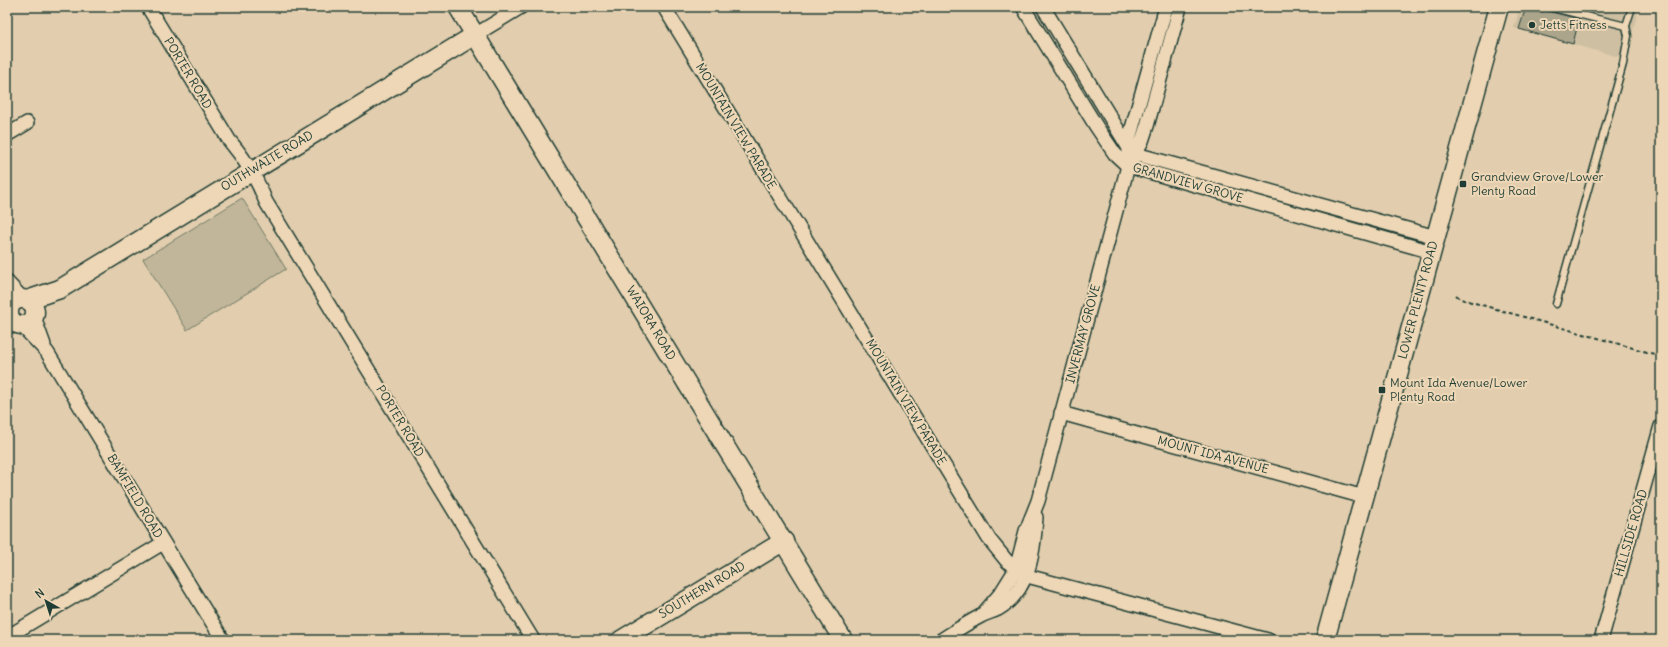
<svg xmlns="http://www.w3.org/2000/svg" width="1668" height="647" font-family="Delius,sans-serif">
	<rect width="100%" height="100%" fill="#e2ceae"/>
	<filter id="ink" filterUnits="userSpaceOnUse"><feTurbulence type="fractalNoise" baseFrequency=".025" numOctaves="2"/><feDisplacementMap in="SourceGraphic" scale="8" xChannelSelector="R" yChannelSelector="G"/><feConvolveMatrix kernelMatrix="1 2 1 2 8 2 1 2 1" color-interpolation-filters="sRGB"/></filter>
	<g filter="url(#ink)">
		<path fill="#cebfa2" d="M1527,7H1639L1626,59L1514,28L1519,10Z"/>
		<path fill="#c1b69a" stroke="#707a67" d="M242,198L286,269L187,330L143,259Z"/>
		<path fill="#aba58c" stroke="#1f3d34" d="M1539,7H1545L1548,11L1579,19L1573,44L1519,29L1525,10L1538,12Z"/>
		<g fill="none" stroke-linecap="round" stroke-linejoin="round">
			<g stroke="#1f3d34" stroke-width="9">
				<g id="lane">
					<path d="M1549,7L1626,26L1632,7"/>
					<path d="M1556,304L1623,64L1628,36L1626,26"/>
				</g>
			</g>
			<g stroke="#1f3d34" stroke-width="16">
				<g id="street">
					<path d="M148,7L229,140C245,159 257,178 266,202L533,640"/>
					<path d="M664,7L989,539L1006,560L1016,569L1031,577L1268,640"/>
					<path d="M1023,7L1096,126L1115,154L1128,166L1432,252"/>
					<path d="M1043,7L1132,153L1436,237"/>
					<path d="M475,35L521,7"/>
					<path d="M7,135L27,123"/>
					<path d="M1129,151V139L1166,7"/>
					<path d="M7,282L23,299"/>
					<path d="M7,297L10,307"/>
					<path d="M34,317L44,345"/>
					<path d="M21,325L47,352L223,640"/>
					<path d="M1061,413L1364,497"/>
					<path d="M982,615L1001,593L1016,569L1026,531L1038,501L1128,166L1142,141L1147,126L1180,7"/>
					<path d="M7,637L163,543"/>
					<path d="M941,640C954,632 967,623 981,616C986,613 992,612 998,609C1030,591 1034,550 1036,517"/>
					<path d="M1601,640L1661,426"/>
				</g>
			</g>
			<g stroke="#1f3d34" stroke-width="21">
				<g id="secondary">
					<path d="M458,7L843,640"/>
					<circle cx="22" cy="312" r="13"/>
					<path d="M27,300L60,289L475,35"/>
					<path d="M621,640L784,541"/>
					<path d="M1325,640L1499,7"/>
				</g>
			</g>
			<path stroke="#1f3d34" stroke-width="2" stroke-dasharray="4 3" stroke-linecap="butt" d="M1456,295L1461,299L1661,356"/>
			<use href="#lane" stroke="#eed7b6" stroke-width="6"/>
			<use href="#street" stroke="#eed7b6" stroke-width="13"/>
			<use href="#secondary" stroke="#eed7b6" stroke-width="18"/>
		</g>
	</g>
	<g fill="#1f3d34" stroke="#eed7b6" stroke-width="1.5">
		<circle cx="1532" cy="25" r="4"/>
		<rect x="1459" y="180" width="8" height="8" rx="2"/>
		<rect x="1378" y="386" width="8" height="8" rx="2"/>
	</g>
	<g text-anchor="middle" stroke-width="4" stroke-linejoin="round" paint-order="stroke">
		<g font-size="12" fill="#1f3d34" stroke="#eed7b6" text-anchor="start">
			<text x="1540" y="29">Jetts Fitness</text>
			<text x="1471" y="181">Grandview Grove/Lower<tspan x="1471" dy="14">Plenty Road</tspan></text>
			<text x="1390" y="387">Mount Ida Avenue/Lower<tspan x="1390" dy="14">Plenty Road</tspan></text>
		</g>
		<g font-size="12" fill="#1f3d34" stroke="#eed7b6">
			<text transform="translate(188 73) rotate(59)" y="4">PORTER ROAD</text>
			<text transform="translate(736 126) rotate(59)" y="4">MOUNTAIN VIEW PARADE</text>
			<text transform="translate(267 161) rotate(-31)" y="4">OUTHWAITE ROAD</text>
			<text transform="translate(1188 183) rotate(16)" y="4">GRANDVIEW GROVE</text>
			<text transform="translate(1418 300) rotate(-75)" y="4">LOWER PLENTY ROAD</text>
			<text transform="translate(651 323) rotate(59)" y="4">WAIORA ROAD</text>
			<text transform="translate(1083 334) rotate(-75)" y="4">INVERMAY GROVE</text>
			<text transform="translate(906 402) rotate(59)" y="4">MOUNTAIN VIEW PARADE</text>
			<text transform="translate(400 421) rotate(59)" y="4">PORTER ROAD</text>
			<text transform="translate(1213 455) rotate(15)" y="4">MOUNT IDA AVENUE</text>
			<text transform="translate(135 496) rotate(59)" y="4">BAMFIELD ROAD</text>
			<text transform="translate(1631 533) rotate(-74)" y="4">HILLSIDE ROAD</text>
			<text transform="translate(702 590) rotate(-31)" y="4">SOUTHERN ROAD</text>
		</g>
	</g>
	<rect width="1668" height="647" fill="none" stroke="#eed7b6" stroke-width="24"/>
	<rect x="12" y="12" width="1644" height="623" fill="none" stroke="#1f3d34" stroke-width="1.5" filter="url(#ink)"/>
	<g transform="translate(46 601) rotate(321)" stroke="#eed7b6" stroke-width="3" paint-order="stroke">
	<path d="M0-3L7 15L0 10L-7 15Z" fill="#1f3d34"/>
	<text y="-6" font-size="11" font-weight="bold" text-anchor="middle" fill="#1f3d34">N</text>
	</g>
</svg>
